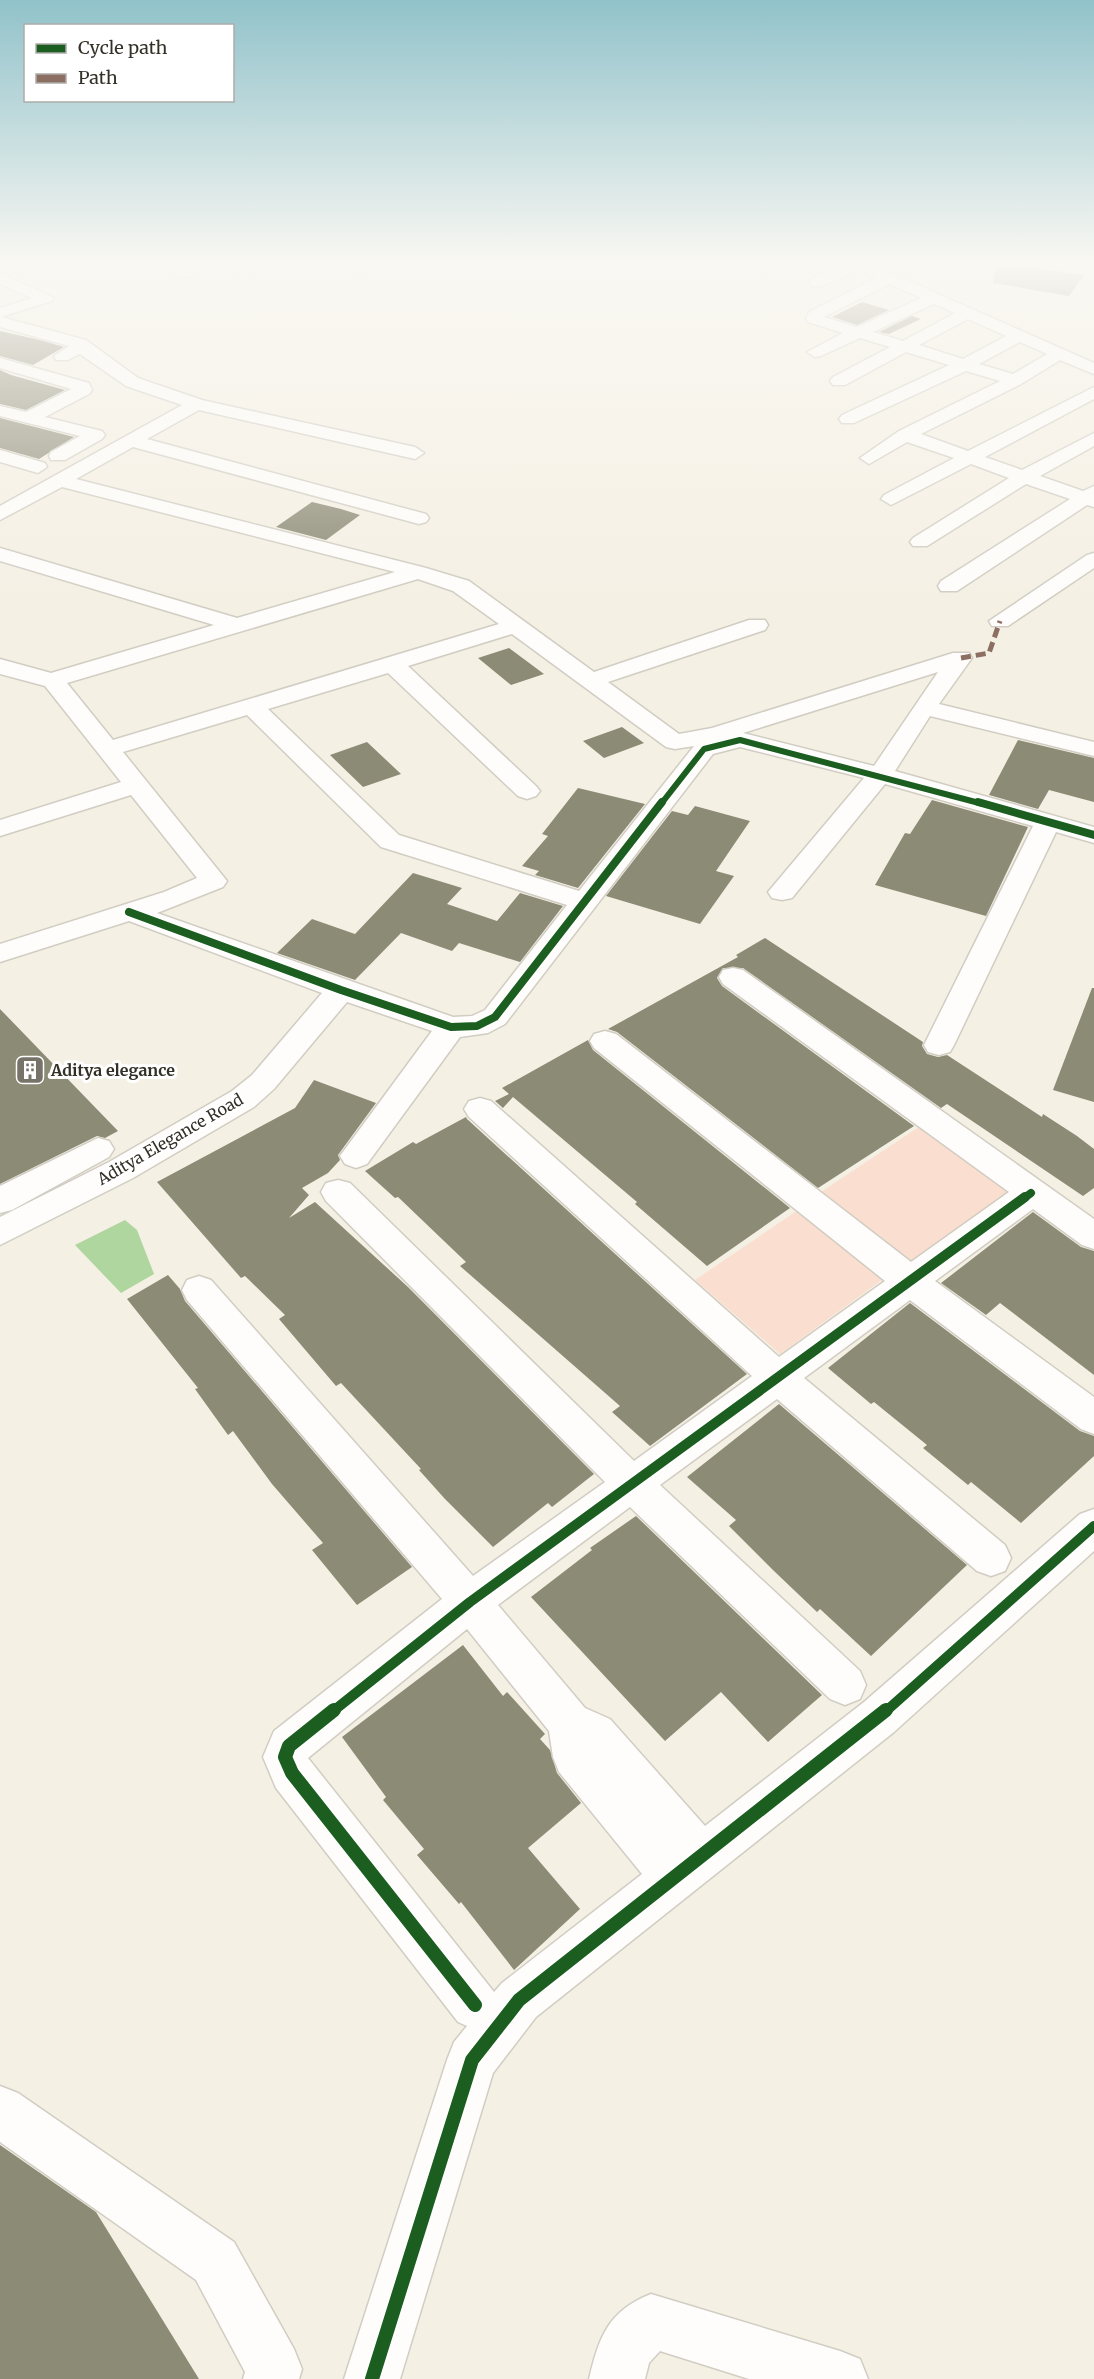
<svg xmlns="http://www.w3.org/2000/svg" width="1094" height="2379" font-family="Merriweather,serif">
	<rect width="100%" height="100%" fill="#f5f0e4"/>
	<g fill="#fadecf">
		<path d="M925,1123L1016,1188L912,1263L821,1192Z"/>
		<path d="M804,1206L890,1274L780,1354L695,1280Z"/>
	</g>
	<path fill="#afd69e" d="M125,1220L137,1230L154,1274L121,1293L75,1245Z"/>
	<g fill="#8c8b76">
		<path d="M996,266H1024L1084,275L1069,296L993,283Z"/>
		<path d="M862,302L889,310L857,325L832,317Z"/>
		<path d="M912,316L921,319L889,334L879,332Z"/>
		<path d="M0,331L40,340L64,347L33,365L0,356Z"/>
		<path d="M0,370L11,375L65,390L26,410L0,404Z"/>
		<path d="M0,418L74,437L39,459L0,448Z"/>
		<path d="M312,502L341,509L360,515L326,540L276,527Z"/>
		<path d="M509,648L544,674L511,685L478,658Z"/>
		<path d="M622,727L644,743L604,758L583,741Z"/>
		<path d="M1018,740L1094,758V802L1049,790L1038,809L989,795Z"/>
		<path d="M367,742L401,774L363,787L330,755Z"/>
		<path d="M578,788L645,804L578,888L535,875L539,871L522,866L548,836L542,834Z"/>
		<path d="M932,800L1028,827L986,916L875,885L905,833L910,834Z"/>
		<path d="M695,806L750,821L716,871L734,876L700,924L606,896L672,811L688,815Z"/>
		<path d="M413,873L462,888L447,904L497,921L520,893L563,906L520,962L459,943L452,951L401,933L355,980L277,953L312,919L355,934Z"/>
		<path d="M765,938L923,1042L922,1046L927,1054L938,1057L947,1055L1042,1117L1043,1114L1077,1136L1094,1149V1188L1083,1196L947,1104L941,1108L743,968H723L717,978L722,986L914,1126L818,1188L617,1032L608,1029L738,957L736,955Z"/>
		<path d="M1092,988H1094V1102L1053,1090Z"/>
		<path d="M0,1009L118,1131L105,1138L97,1136L0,1184Z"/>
		<path d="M588,1040L593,1050L790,1208L707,1266L635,1204L637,1202L513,1097L503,1108L495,1101L509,1094L502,1088Z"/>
		<path d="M314,1080L376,1103L338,1155L340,1160L328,1173L302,1188L309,1195L289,1218L315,1202L408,1287L594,1474L552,1507L548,1503L493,1547L445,1499L419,1470L421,1469L341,1383L336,1386L279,1319L285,1315L245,1276L241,1278L157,1182L295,1108Z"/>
		<path d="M466,1117L467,1119L747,1374L650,1446L612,1412L620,1406L460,1266L466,1262L398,1197L395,1198L365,1171L413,1142L416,1144Z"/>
		<path d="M1033,1212L1081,1247L1094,1251V1375L1000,1303L986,1315L941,1283Z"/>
		<path d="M168,1275L180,1289L185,1301L412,1567L357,1605L312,1550L323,1543L272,1484L233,1431L228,1435L195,1389L198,1388L127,1299Z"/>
		<path d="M910,1303L1080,1431L1094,1436V1456L1021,1523L971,1482L968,1485L923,1448L927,1445L874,1402L871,1404L828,1368Z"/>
		<path d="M779,1404L967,1565L871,1656L820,1609L817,1612L774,1571L729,1526L736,1520L687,1477Z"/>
		<path d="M636,1516L822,1695L768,1742L721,1692L665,1741L531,1597L592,1550L590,1548Z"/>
		<path d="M463,1645L503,1696L507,1692L545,1734L540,1739L550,1750L557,1773L581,1803L528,1848L580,1909L514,1970L461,1902L459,1904L417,1855L424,1849L383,1800L386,1797L342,1737Z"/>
		<path d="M0,2145L96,2212L199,2379H0Z"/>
	</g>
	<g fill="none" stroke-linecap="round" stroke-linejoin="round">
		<g stroke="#d1cdc3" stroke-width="3">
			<g id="street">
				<path d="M167,266H184L192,274L189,277H179Z"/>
				<path d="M226,266H241L242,267L234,272Z"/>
				<path d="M348,266H366L368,269L360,274Z"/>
				<path d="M841,266H875L1094,363V374L1060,360L1021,384L921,434L968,451L1094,387V399L985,457L1022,470L1094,433V446L1040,476L1083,491L1094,486V507L1087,505L957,591H941L938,586L941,581L1070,499L1026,484L927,546H913L910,542L913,538L1009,478L971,464L891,505L881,499L884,495L954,458L907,442L869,464L860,458L899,431L1000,381L966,371L854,423H842L839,419L842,415L949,365L906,352L845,385H833L830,381L833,377L890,347L860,338L821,356L815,357L807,352L843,333L808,322L806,319L809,312L876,278L861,269L822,286H812L809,283L814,277ZM889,284L921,298L857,327L824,317ZM934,304L955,313L903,341L873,332ZM968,319L1006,336L963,359L919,345ZM1020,342L1047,354L1013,374L979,364Z"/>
				<path d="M0,273L54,298L52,301L1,317L86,340L138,378L202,400L415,447L424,453L415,459L199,410L147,439L426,514L429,518L426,522L419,524L133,447L76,479L426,568L469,581L594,672L749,620H765L768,625L765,630L608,682L679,734L712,728L953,653H969L972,658L939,704L1094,742V756L930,716L895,771L1094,827V843L1056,832L954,1045L950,1052L939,1055L928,1052L924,1045L1033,826L885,784L792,898L782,900L772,898L768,892L864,778L740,747L713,754L505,1024L488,1033L460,1037L367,1164L356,1168L345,1164L340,1156L432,1031L347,1002L274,1089L254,1107L133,1178L0,1245V1217L109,1162L232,1091L252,1075L322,993L129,921L0,962V944L164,892L197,878L131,795L0,836V820L121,782L45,686L0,674V659L51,673L214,625L0,561V548L237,618L395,572L62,487L0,520V506L182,405L126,386L80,354L68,360H56L54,356L69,346L0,327V308L32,298L0,284ZM418,579L453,591L499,624L113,740L67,683ZM512,634L666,747L675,749L694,746L579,891L399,835L268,709L388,673L518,796L527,799L536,796L540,791L536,786L408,666ZM938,672L874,766L743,733ZM247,715L381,847L567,905L485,1010L472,1016L453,1017L157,913L223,887L227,881L123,752Z"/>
				<path d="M0,358L89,383L92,390L89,394L45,417L102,431L105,435L102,439L65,460H51L49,456L51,452L80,436L0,416V406L26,412L71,389L0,368Z"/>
				<path d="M0,450L45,463L47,467L38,473L0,462Z"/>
				<path d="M1094,553V568L1008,626H992L989,621L1087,555Z"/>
				<path d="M733,968L743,970L1094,1219V1249L1082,1245L1033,1209L935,1281L1094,1397V1434L1081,1429L910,1300L804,1378L1005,1545L1011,1558L1005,1571L991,1576L977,1571L777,1399L660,1485L860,1671L866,1685L860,1699L845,1705L830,1699L630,1507L498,1605L585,1708L610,1719L705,1826L864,1702L1080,1514L1094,1509V1551L894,1732L536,2017L493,2073L400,2379H344L447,2060L454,2042L467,2026L458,2022L276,1788L263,1757L274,1731L442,1599L187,1300L182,1290L187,1280L199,1276L211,1280L473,1576L605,1482L326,1201L321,1192L326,1183L338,1180L350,1183L634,1461L752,1376L469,1117L464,1109L469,1101L480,1098L491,1101L779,1357L885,1281L594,1048L590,1041L594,1034L605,1031L616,1034L911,1262L1009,1192L723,984L719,977L723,970ZM467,1629L549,1731L553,1757L559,1772L642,1874L502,1983L494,1992L308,1758Z"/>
				<path d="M98,1138L109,1141L114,1149L109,1157L12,1210L0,1213V1186Z"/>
				<path d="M0,2086L18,2093L234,2242L294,2349L302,2369L299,2379H243L245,2372L196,2280L0,2142Z"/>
				<path d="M651,2294L840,2351L860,2359L868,2379H749L660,2351L649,2363L645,2379H589C599,2337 608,2311 651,2294Z"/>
			</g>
		</g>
		<use href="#street" fill="#fefdfb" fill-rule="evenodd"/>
		<path stroke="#8d6e63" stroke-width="5" stroke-dasharray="10 5" stroke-linecap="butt" d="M961,658L989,653L1000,621"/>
		<g stroke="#fff" stroke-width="8">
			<path id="cycleway-far3" d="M661,804L704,749L740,740L983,804"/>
		</g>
		<g stroke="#fff" stroke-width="11">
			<g id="cycleway-far2">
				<path d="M978,802L1094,835"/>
				<path d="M129,912L341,990L451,1027L477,1026L495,1017L662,802"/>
				<path d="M1023,1199L1031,1193"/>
			</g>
		</g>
		<g stroke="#fff" stroke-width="14">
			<g id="cycleway-far1">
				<path d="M332,1712L470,1602L1025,1197"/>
				<path d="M885,1712L1094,1526"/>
			</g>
		</g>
		<g stroke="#fff" stroke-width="17">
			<g id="cycleway">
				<path d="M334,1710L289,1746L285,1757L292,1773L475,2005"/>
				<path d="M372,2379L472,2060L519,2000L886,1710"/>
			</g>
		</g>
		<use href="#cycleway-far3" stroke="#1b5e20" stroke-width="6"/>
		<use href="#cycleway-far2" stroke="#1b5e20" stroke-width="8"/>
		<use href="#cycleway-far1" stroke="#1b5e20" stroke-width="10"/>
		<use href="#cycleway" stroke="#1b5e20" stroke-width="14"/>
	</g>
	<linearGradient id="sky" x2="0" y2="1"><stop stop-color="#91c2ca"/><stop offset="0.44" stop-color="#faf8f3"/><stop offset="1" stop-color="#faf8f3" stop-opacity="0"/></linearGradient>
	<rect width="1094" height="600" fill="url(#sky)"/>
	<defs>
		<g id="building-square" transform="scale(1.5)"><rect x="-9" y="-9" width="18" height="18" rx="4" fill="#777369" stroke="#fff"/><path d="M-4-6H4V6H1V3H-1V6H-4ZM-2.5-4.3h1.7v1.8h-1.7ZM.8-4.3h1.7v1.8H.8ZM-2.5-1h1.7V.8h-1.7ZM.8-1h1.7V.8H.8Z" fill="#fff"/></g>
	</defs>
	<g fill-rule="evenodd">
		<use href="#building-square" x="30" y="1070"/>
	</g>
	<g text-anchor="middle" stroke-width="6" stroke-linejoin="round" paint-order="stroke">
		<g font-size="16" font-weight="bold" fill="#333027" stroke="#fff" text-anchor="start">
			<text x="51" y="1076">Aditya elegance</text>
		</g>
		<g font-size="16" fill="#333027" stroke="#fff">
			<text transform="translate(170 1139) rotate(-30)" y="6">Aditya Elegance Road</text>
		</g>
	</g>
	<rect x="24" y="24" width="210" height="78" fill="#ffffff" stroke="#adaca9" stroke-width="1.5"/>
	<rect x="36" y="44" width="30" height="9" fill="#1b5e20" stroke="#adaca9" stroke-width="1.5"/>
	<text x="78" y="54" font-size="18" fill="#333027">Cycle path</text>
	<rect x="36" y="74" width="30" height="9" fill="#8d6e63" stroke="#adaca9" stroke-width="1.5"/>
	<text x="78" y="84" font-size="18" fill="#333027">Path</text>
</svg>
